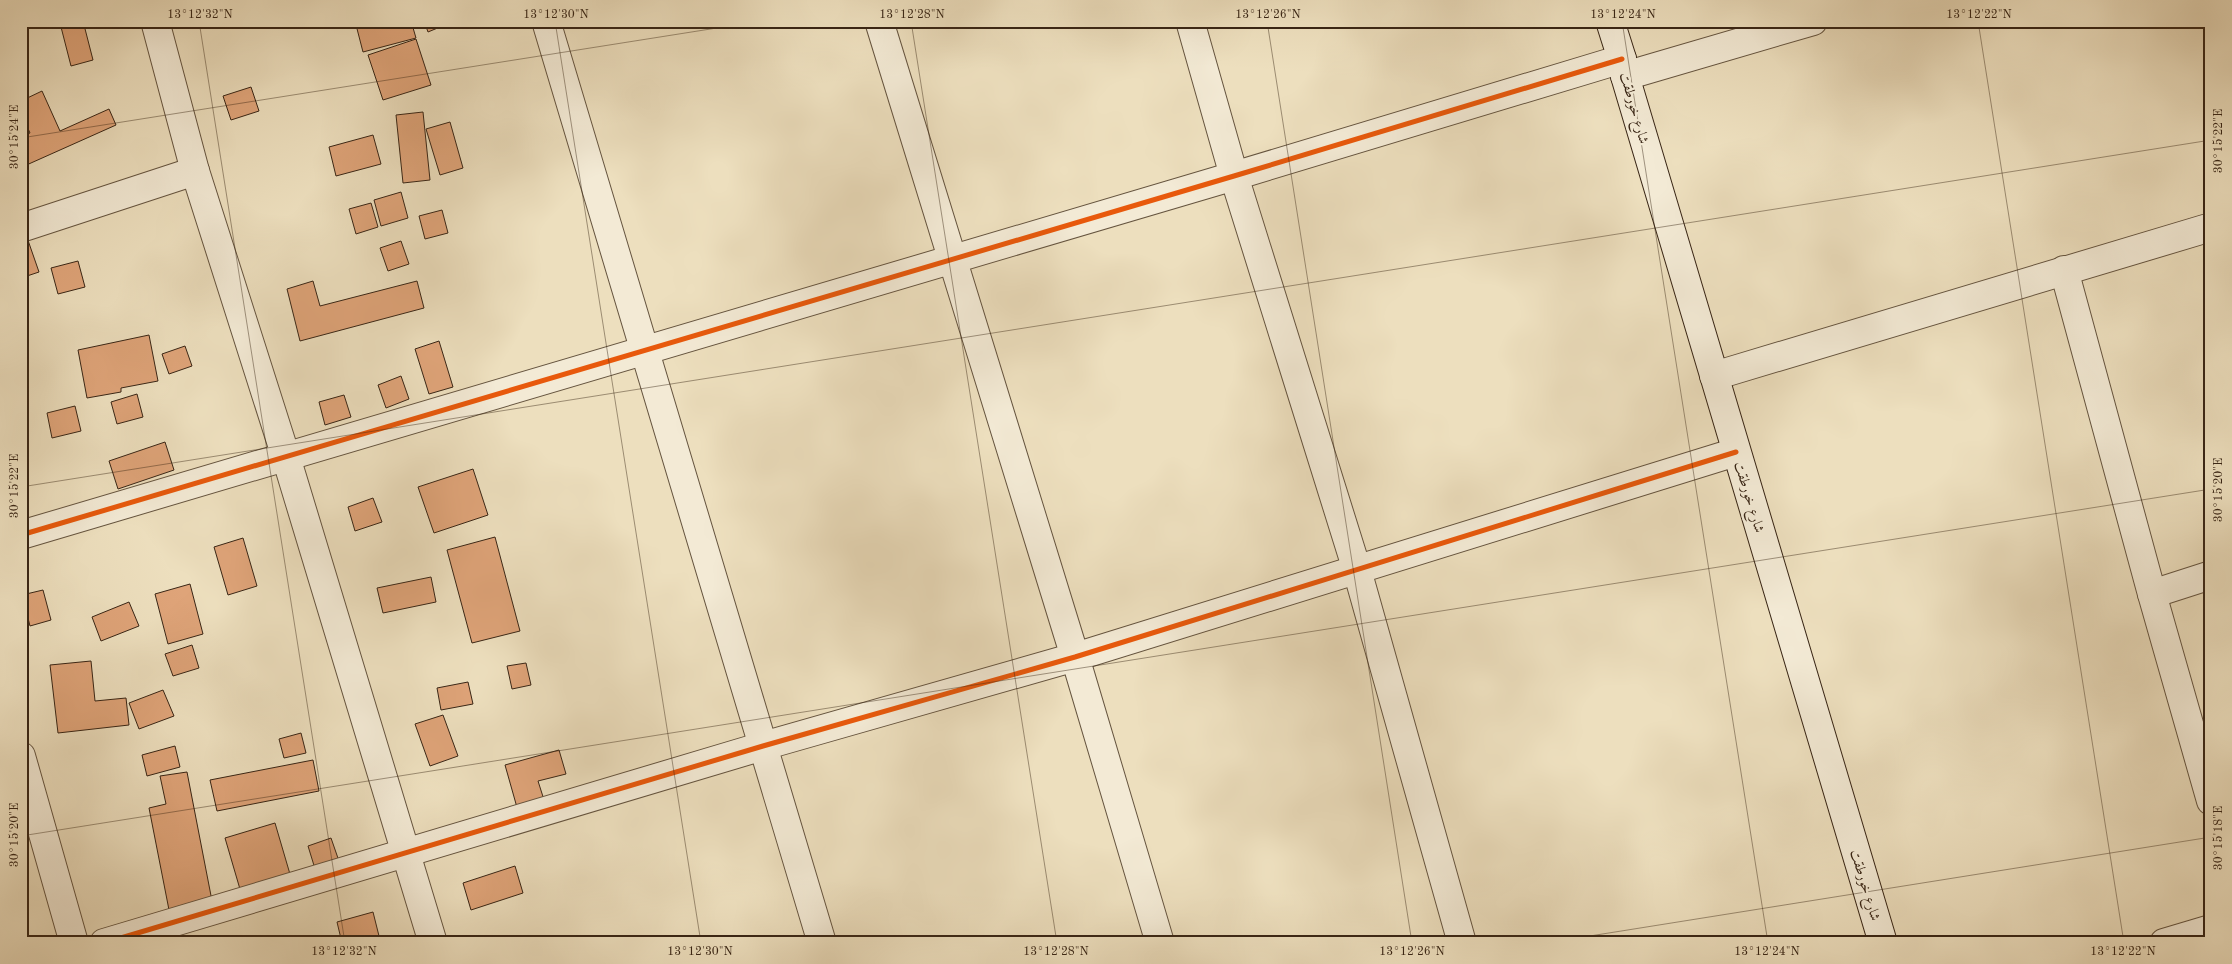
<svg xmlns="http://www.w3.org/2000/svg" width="2232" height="964" font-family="'Old Standard TT',Amiri,serif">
	<rect width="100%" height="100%" fill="#eddfbe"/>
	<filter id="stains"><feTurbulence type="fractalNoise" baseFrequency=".004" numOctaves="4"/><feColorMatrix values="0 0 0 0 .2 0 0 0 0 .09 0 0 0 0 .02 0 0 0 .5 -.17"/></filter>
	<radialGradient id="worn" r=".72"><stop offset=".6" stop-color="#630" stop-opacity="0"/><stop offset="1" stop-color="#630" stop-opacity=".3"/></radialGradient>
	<g fill="#dfa479" stroke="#382515">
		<path d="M83,21L93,60L71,66L61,27Z"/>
		<path d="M355,21H411L416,38L363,52Z"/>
		<path d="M424,21H451L452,22L428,32Z"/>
		<path d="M416,39L431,85L383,100L368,55Z"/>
		<path d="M251,87L259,111L231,120L223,96Z"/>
		<path d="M42,91L60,131L109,109L116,125L22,167L21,136L30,133L21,113V101Z"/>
		<path d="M423,112L430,180L403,183L396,115Z"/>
		<path d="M450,122L463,168L440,175L426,129Z"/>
		<path d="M373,135L381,164L336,176L329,147Z"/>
		<path d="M401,192L408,218L381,226L374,200Z"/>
		<path d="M371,203L378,227L356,234L349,209Z"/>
		<path d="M442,210L448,233L425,239L419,216Z"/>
		<path d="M22,223L39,272L21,278V224Z"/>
		<path d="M401,241L409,264L388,271L380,248Z"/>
		<path d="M78,261L85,287L58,294L51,268Z"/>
		<path d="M313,281L320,306L417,281L424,308L300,341L287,289Z"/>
		<path d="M149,335L158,381L121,388V392L87,398L78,350Z"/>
		<path d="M439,341L453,387L429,394L415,349Z"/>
		<path d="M185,346L192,366L169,374L162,354Z"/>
		<path d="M401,376L409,399L386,408L378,385Z"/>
		<path d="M137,394L143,417L117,424L111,402Z"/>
		<path d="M344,395L351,417L325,425L319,402Z"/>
		<path d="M75,406L81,431L52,438L47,413Z"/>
		<path d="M165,442L174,470L118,489L109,461Z"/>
		<path d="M473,469L488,515L434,533L418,487Z"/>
		<path d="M373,498L382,522L355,531L348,507Z"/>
		<path d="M495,537L520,631L472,643L447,550Z"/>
		<path d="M243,538L257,586L228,595L214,547Z"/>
		<path d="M431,577L436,602L383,613L377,588Z"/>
		<path d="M190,584L203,634L168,644L155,594Z"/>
		<path d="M43,590L51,620L30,626L22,595Z"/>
		<path d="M129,602L139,626L101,641L92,617Z"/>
		<path d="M192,645L199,668L173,676L165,654Z"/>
		<path d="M91,661L95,701L126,698L129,725L58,733L50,665Z"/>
		<path d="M526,663L531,685L512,689L507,666Z"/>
		<path d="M468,682L473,704L441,710L437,688Z"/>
		<path d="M163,690L174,716L139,729L129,703Z"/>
		<path d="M443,715L458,756L430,766L415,724Z"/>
		<path d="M301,733L306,753L284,758L279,739Z"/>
		<path d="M175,746L180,767L147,776L142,755Z"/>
		<path d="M559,750L566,774L538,781L545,803L518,811L505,765Z"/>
		<path d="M313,760L319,791L217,811L210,780Z"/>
		<path d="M187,772L213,906L170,915L149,808L166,804L160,776Z"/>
		<path d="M275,823L292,881L242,896L225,838Z"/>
		<path d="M331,838L340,864L316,872L308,846Z"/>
		<path d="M515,866L523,893L471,910L463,883Z"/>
		<path d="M373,912L379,936L354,943H342L337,922Z"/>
	</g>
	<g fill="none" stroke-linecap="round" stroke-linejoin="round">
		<g stroke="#65543f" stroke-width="30">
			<g id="street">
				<path d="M155,21L195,171L286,457L433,943"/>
				<path d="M546,21L822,943"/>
				<path d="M879,21L1075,657L1160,943"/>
				<path d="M1190,21L1234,176L1357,570L1462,943"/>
				<path d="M1625,76L1813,21"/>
				<path d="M21,228L195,171"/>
				<path d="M2064,270L2152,594L2211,801"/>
				<path d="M1714,376L2211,227"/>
				<path d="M21,535L1234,176L1622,59"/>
				<path d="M2152,594L2211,575"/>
				<path d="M21,756L74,943"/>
				<path d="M104,943L763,746L1075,657L1736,452"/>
				<path d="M2164,943L2211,929"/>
			</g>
		</g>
		<g stroke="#382515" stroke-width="30">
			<path id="secondary" d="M1610,21L1622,59L1625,76L1883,943"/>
		</g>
		<use href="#street" stroke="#f3ead5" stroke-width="28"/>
		<use href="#secondary" stroke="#f3ead5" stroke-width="28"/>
		<g stroke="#f3ead5" stroke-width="8">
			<g id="cycleway">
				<path d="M21,535L1234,176L1622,59"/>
				<path d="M104,943L763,746L1075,657L1736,452"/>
			</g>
		</g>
		<use href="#cycleway" stroke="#e8590c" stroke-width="5"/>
	</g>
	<path fill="none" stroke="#382515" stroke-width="1" stroke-opacity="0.45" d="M199,21L345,943M555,21L701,943M911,21L1057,943M1267,21L1412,943M1622,21L1768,943M1978,21L2124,943M21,138L761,21M21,487L2211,140M21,836L2211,489M1546,943L2211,837"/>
	<g text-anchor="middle" stroke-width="4.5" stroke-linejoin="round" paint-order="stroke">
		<g font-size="14" fill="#382515" stroke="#f3ead5">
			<text transform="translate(1635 108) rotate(74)" y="5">شارع خورطقت</text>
			<text transform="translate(1750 497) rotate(73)" y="5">شارع خورطقت</text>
			<text transform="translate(1866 885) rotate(73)" y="5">شارع خورطقت</text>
		</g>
	</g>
	<rect width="2232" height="964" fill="none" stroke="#eddfbe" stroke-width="55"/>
	<rect x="28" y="28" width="2176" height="908" fill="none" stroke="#382515" stroke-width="2"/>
	<g font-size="12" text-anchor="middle" fill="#382515">
		<text x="200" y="18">13°12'32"N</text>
		<text x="556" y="18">13°12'30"N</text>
		<text x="912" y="18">13°12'28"N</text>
		<text x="1268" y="18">13°12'26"N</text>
		<text x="1623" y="18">13°12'24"N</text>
		<text x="1979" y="18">13°12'22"N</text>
		<text transform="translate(14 137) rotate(-90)" y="4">30°15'24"E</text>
		<text transform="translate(2218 141) rotate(-90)" y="4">30°15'22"E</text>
		<text transform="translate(14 486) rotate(-90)" y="4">30°15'22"E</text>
		<text transform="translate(2218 490) rotate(-90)" y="4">30°15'20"E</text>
		<text transform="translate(14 835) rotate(-90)" y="4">30°15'20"E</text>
		<text transform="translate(2218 838) rotate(-90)" y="4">30°15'18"E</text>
		<text x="344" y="955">13°12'32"N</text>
		<text x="700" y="955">13°12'30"N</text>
		<text x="1056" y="955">13°12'28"N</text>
		<text x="1412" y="955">13°12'26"N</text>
		<text x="1767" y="955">13°12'24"N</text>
		<text x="2123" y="955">13°12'22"N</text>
	</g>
	<rect width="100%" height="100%" filter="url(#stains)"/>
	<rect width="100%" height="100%" fill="url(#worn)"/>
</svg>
